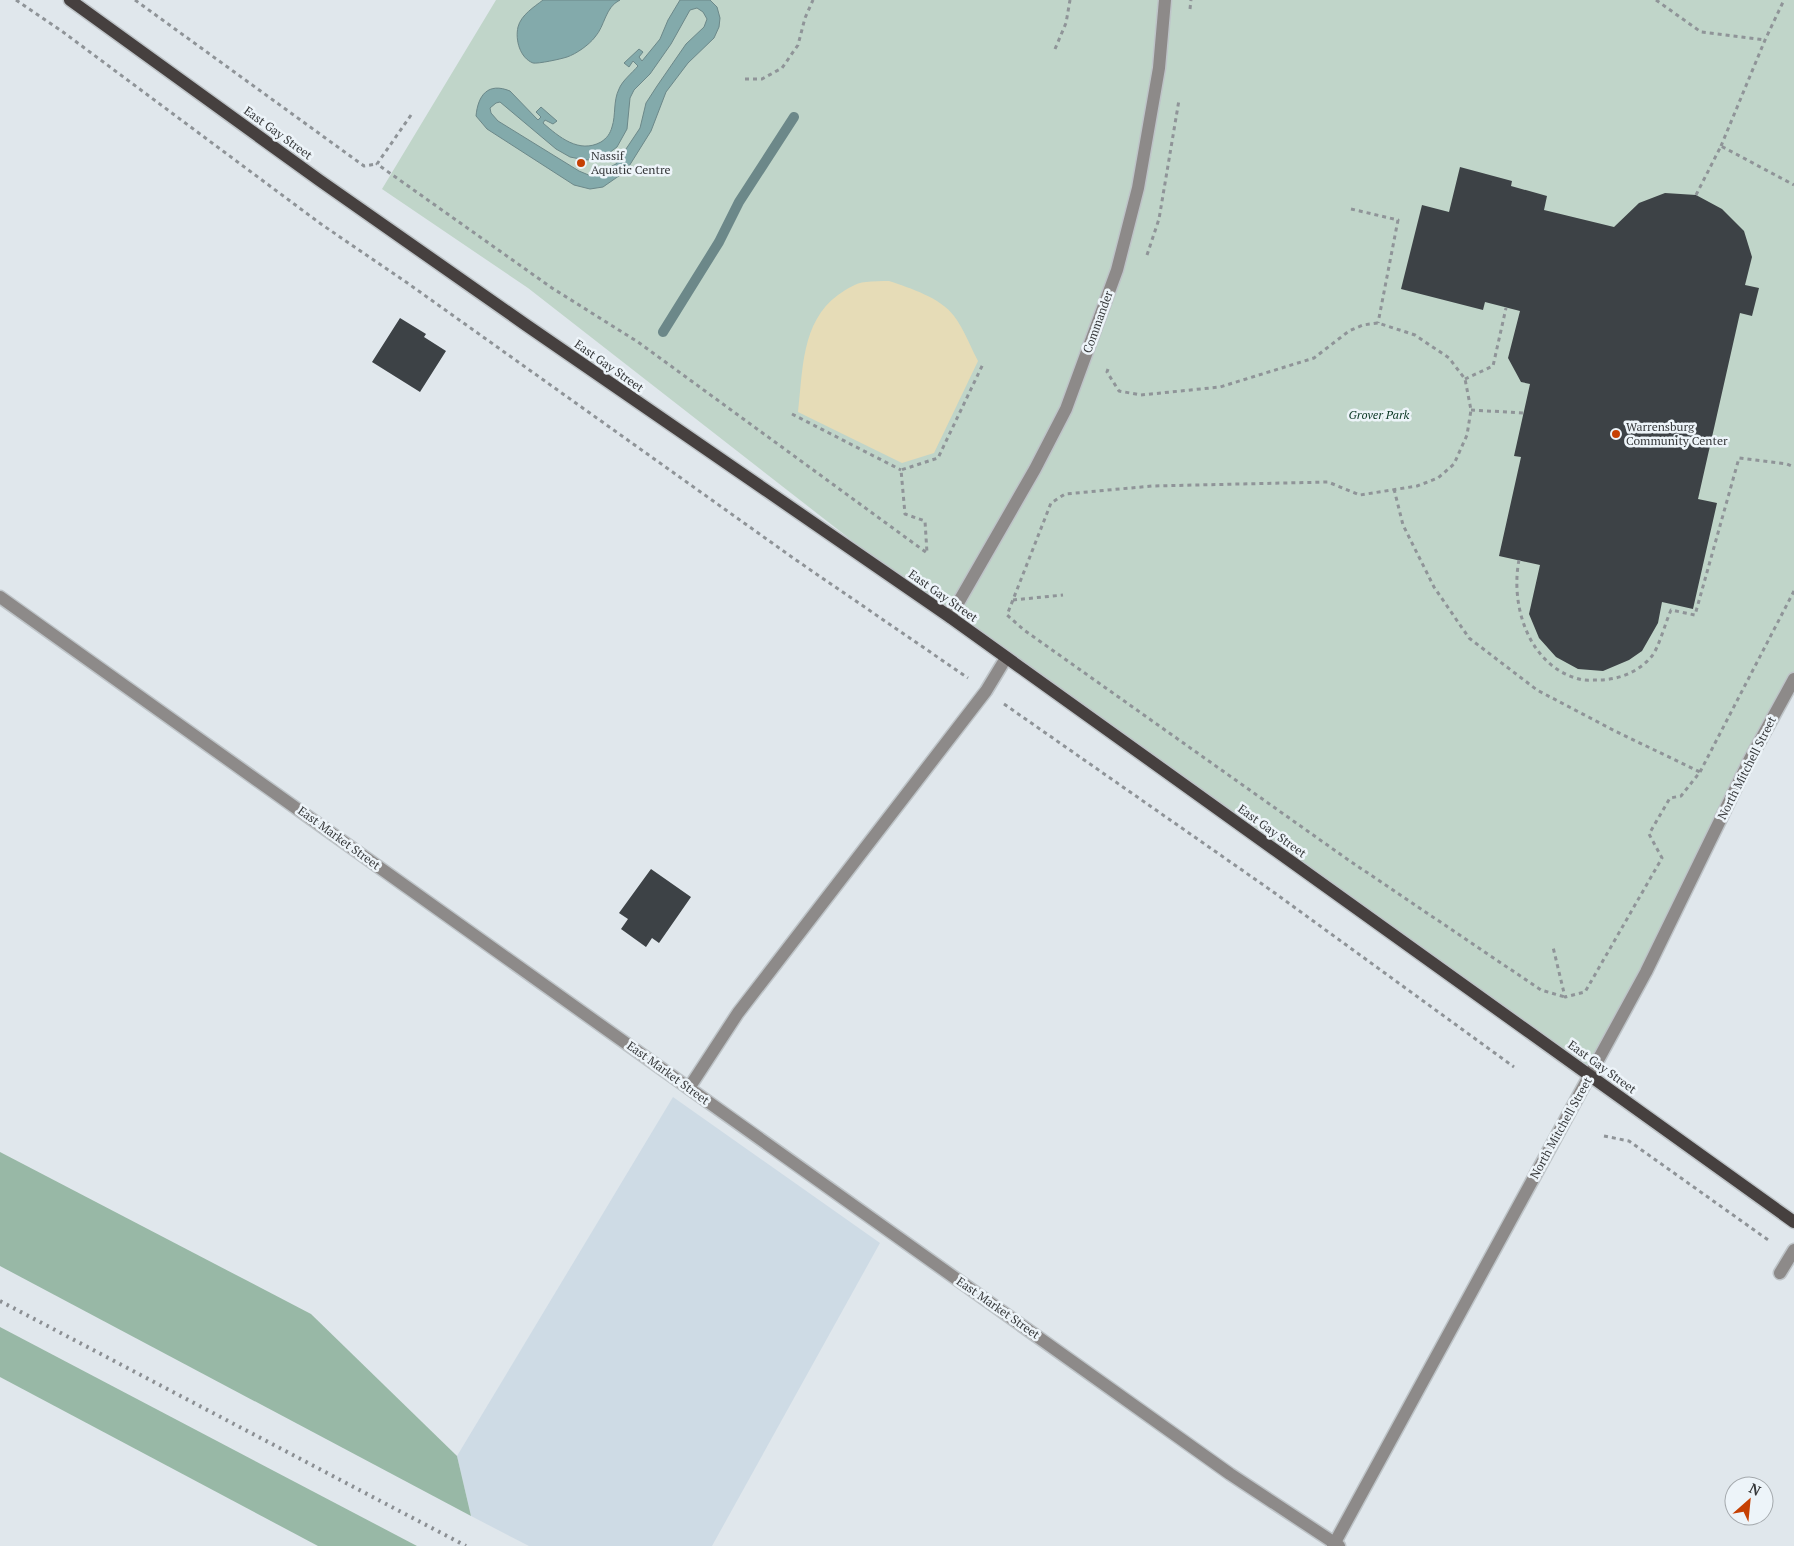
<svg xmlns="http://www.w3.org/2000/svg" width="1794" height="1546" font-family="'PT Serif',serif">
	<rect width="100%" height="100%" fill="#e0e7ec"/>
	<path fill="#cedbe5" d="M673,1097L880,1243L712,1546H529L471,1516L457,1456Z"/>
	<path fill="#c0d5c9" d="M496,0H1794V675L1590,1075L950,617L528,288L382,189Z"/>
	<g fill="#98b8a6">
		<path d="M0,1152L311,1314L457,1456L471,1516L0,1266Z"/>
		<path d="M0,1327L417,1546H318L0,1377Z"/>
	</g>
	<path fill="#e6dcb7" d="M889,281C910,288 941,298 954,316C964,329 970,346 978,361L934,453L902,463L798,412C803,371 801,322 838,295C847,289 855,283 866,282C873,281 882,281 889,281Z"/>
	<g fill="#83aaab" stroke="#6c8889" fill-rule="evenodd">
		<path d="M543,0H620C605,7 605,26 595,37C589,45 576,54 567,57C561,59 538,64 533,63C520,58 515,40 518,27C521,15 534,7 543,0Z"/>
		<path d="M680,0H710L717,7L720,18L719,27L714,38L688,63L666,92L651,131L626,171L603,187L590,189L574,185L487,129L476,116C478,95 488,82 510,91L538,120L541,117L536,112L541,107L557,121L553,124L545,120L543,123C559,137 579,154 601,142C607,138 610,134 612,127C616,115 613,101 619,89C622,81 632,73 638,66L633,61L629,67L624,63L639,49L643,52L639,57L642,61L660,39L668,20ZM697,8L703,12L707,19L704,27L686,44L657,86L646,103L640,128L616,164L591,176L579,171L498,121L491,113L490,108L496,103L500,102L556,149L570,157L585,160L601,159L617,147L627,129L630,98L634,90L650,74L671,44L690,10Z"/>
	</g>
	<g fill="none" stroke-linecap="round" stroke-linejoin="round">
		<path stroke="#6c8889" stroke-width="10" d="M663,332L719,242L739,202L794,117"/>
	</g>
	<g fill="#3d4246">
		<path d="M1460,167L1512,181L1511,186L1547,196L1544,210L1614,227L1639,203L1665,193L1696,195L1722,209L1744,231L1752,257L1745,285L1759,288L1752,316L1740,313L1698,499L1717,503L1693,609L1662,602L1658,623L1642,651L1629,660L1603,671L1578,669L1556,657L1539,638L1529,614L1540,565L1499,556L1521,457L1514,456L1530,384L1521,382L1508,358L1520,311L1485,302L1483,310L1401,289L1422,205L1449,212Z"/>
		<path d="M400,318L426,334L424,337L446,351L420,392L372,362Z"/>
		<path d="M651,869L691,897L659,943L652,938L646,947L621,929L628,919L619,913Z"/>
	</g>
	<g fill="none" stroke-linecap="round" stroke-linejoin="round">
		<g stroke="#bec4c8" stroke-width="15">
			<g id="minor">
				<path d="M0,597L1230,1474L1339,1546"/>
				<path d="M950,617L1035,469L1066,409L1117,270L1138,188L1159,68L1165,0"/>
				<path d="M689,1088L738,1013L986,691L1006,658"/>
				<path d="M1780,1273L1794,1250"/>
				<path d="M1333,1546L1646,972L1750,759L1794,679"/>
			</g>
		</g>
		<g stroke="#bec4c8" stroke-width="15">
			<path id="major" d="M70,0L319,180L526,325L950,617L1794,1222"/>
		</g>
		<g stroke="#8f9498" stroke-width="3" stroke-dasharray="4 4" stroke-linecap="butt">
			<path d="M16,0L63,32L321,224L406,282L796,560L968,678"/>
			<path d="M135,0L364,166L377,164"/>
			<path d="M1656,0L1701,32L1765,40"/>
			<path d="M1190,9L1191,0"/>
			<path d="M1055,49L1066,23L1070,0"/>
			<path d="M745,79H762L782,68L798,45L805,18L813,0"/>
			<path d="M411,115L377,164L552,288L638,342L927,553L925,521L905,514L901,470L938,458L983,364"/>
			<path d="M1721,146L1765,40L1784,0"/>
			<path d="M1696,195L1721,146L1794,185"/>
			<path d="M1351,209L1398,220L1378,323"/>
			<path d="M1147,255L1159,219L1179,100"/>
			<path d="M1108,369L1107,372L1119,391L1141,395L1220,387L1314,358L1349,331L1363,325L1378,323L1415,335L1449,358L1465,379L1471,410L1467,435L1454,464L1438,478L1417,486L1360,495L1328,482L1152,486L1065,494L1051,503L1007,615L1024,630L1347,859L1541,990L1565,997"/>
			<path d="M1465,379L1493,366L1506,308"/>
			<path d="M1471,410L1524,413"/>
			<path d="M792,414L901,470"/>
			<path d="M1394,489L1403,525L1434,587L1469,638L1537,690L1615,731L1700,772L1681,796L1670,798L1649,834L1662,858L1585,992L1565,997L1553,947"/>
			<path d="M1519,560C1510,606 1529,666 1579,679C1585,681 1592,680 1598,680C1618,680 1639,672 1652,656C1659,647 1666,621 1671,610L1695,615L1739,458L1787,464L1794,467"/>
			<path d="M1013,600L1063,595"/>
			<path d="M1004,704L1272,891L1514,1067"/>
			<path d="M1700,772L1794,591"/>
			<path d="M1604,1136L1629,1141L1771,1242"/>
		</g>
		<use href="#minor" stroke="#8d8a89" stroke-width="12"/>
		<use href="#major" stroke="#46403f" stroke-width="12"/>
		<path stroke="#8b8f93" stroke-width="4" stroke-dasharray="2.5 5" stroke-linecap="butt" d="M0,1301L466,1546"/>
	</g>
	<g fill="#c64003" stroke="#edf4f9" stroke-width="2">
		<circle cx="581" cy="163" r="5"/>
		<circle cx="1616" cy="434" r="5"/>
	</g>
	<g text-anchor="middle" stroke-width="5" stroke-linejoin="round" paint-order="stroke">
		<g font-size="12" fill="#36383a" stroke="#edf4f9">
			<text transform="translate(278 133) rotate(36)" y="4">East Gay Street</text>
			<text transform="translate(1098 322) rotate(-70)" y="4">Commander</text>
			<text transform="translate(609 366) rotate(35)" y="4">East Gay Street</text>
			<text transform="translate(943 596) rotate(35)" y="4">East Gay Street</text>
			<text transform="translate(1747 768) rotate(-63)" y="4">North Mitchell Street</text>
			<text transform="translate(1272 831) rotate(36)" y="4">East Gay Street</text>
			<text transform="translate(339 838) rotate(36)" y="4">East Market Street</text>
			<text transform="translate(1602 1067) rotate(36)" y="4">East Gay Street</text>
			<text transform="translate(668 1073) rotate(36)" y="4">East Market Street</text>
			<text transform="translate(1561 1128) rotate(-61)" y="4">North Mitchell Street</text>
			<text transform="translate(998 1308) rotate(35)" y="4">East Market Street</text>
		</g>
		<g font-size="12" fill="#36383a" stroke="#edf4f9" text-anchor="start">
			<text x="591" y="160">Nassif<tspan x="591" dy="14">Aquatic Centre</tspan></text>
			<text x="1626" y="431">Warrensburg<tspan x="1626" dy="14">Community Center</tspan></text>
		</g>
		<g font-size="12" font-style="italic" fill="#0c3825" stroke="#edf4f9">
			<text x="1379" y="419">Grover Park</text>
		</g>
	</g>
	<g transform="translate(1749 1501) rotate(27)"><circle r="24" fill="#edf4f9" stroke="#a4a9ad"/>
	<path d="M0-4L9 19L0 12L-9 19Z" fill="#c64003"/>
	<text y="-8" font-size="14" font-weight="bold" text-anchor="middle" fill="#36383a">N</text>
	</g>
</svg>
